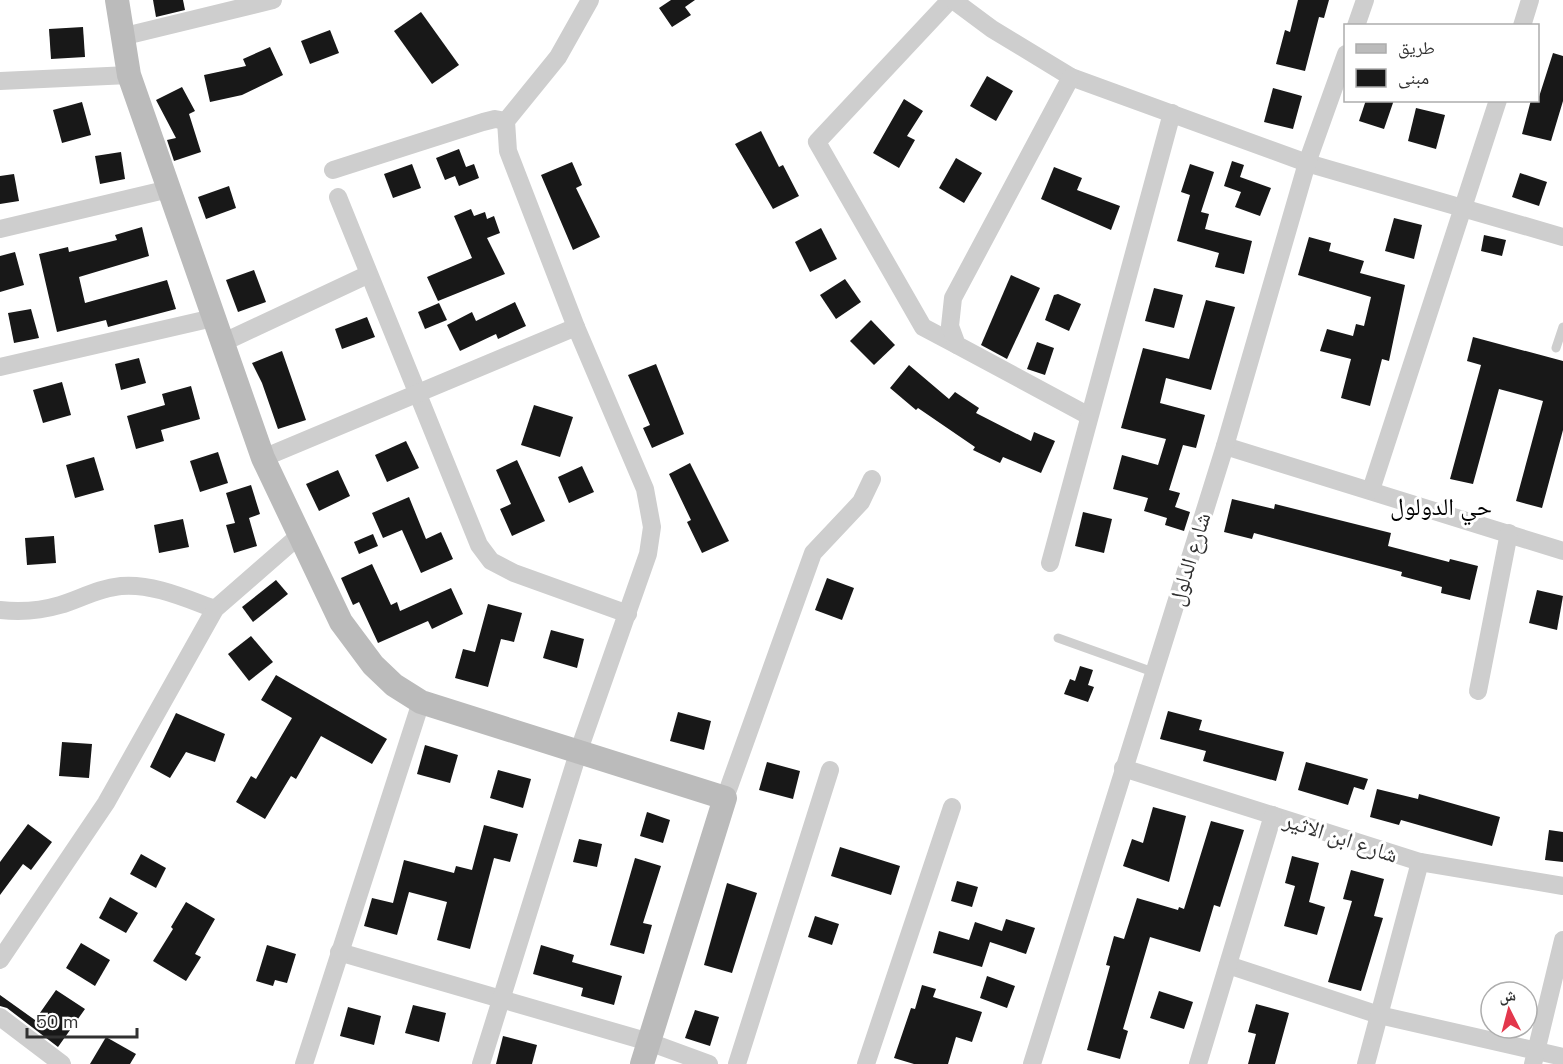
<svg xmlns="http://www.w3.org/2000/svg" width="1563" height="1064" font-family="'Space Grotesk','Noto Naskh Arabic',sans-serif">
	<rect width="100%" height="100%" fill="#fff"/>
	<g fill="#181818">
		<path d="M153,0H183L185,10L156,17Z"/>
		<path d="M671,0H695L685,7L691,15L672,27L659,8Z"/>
		<path d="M1298,0H1329L1324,18L1319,17L1305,71L1276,64L1285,30L1290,32Z"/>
		<path d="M421,12L459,65L432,84L394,31Z"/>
		<path d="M83,27L85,57L51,59L49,29Z"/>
		<path d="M330,30L339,53L310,64L301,41Z"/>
		<path d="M270,47L283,75L242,95L210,102L204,75L246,66L243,59Z"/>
		<path d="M1553,53L1563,56V101L1551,141L1522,134L1531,100H1538Z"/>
		<path d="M987,76L1013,91L996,121L970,106Z"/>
		<path d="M182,87L195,111L189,114L201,152L174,161L167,140L176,138L156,100Z"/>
		<path d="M1273,88L1302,96L1293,129L1264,122Z"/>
		<path d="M904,99L923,111L907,136L915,140L899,168L873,153Z"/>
		<path d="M1366,100H1394L1384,129L1359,121Z"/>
		<path d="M82,102L91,135L62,143L53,110Z"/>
		<path d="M1416,108L1445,115L1436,149L1408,141Z"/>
		<path d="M761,131L779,167L783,165L799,196L773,209L735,144Z"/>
		<path d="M459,149L466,167L474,164L479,178L459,186L455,176L445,180L436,158Z"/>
		<path d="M121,152L125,179L100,184L95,156Z"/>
		<path d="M956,158L982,173L964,203L939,188Z"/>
		<path d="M1232,161L1244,165L1240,177L1271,188L1260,216L1235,207L1241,192L1224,186Z"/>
		<path d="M572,162L582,185L576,188L600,237L573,250L541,175Z"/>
		<path d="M412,164L421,188L393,198L384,174Z"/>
		<path d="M1190,164L1214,172L1201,212L1209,214L1205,229L1252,241L1244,274L1215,267L1219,253L1177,241L1190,195L1181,192Z"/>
		<path d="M1054,167L1082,178L1077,190L1120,206L1111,230L1041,199Z"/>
		<path d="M1520,173L1547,182L1539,206L1512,197Z"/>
		<path d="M14,174L19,201L0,204V176Z"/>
		<path d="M229,186L236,208L206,219L198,197Z"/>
		<path d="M471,209L474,216L485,212L487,219L494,216L500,233L487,238L505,274L438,301L427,277L472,258L454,216Z"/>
		<path d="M1394,218L1422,225L1414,259L1385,251Z"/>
		<path d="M142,227L149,256L79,277L85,303L167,280L176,309L108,327L106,320L57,332L39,254L68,247L69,252L117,240L115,235Z"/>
		<path d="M821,228L837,259L810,272L795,242Z"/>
		<path d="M1484,235L1506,240L1502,256L1481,251Z"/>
		<path d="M1309,237L1331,243L1329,251L1364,261L1360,273L1405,285L1389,361L1382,359L1370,406L1341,398L1351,359L1320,351L1327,329L1353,336L1356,324L1364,326L1371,297L1298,275Z"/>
		<path d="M15,252L24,285L0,292V256Z"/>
		<path d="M254,270L266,302L238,312L226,280Z"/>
		<path d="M1011,275L1040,288L1007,359L981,345Z"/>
		<path d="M845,279L861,302L836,319L820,295Z"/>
		<path d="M1154,288L1183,295L1174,328L1145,321Z"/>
		<path d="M1058,294L1081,304L1069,331L1045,320L1054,295Z"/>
		<path d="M1206,300L1235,307L1211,390L1166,378L1160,403L1205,415L1196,448L1183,445L1169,490L1180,493L1175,507L1190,512L1184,531L1165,525L1167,518L1144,511L1148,498L1113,489L1122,455L1158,465L1166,439L1121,428L1143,348L1189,359Z"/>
		<path d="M515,302L526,326L498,339L496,334L460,351L447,325L472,312L476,321Z"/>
		<path d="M439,303L447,320L425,329L418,312Z"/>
		<path d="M31,309L39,338L14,343L8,313Z"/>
		<path d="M367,317L375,337L342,349L335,329Z"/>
		<path d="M871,320L895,345L874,365L850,341Z"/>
		<path d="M1473,337L1563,361V430L1542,508L1516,501L1543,401L1499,389L1473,484L1450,479L1481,365L1467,361Z"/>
		<path d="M1037,342L1054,348L1045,375L1027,369Z"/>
		<path d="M282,351L306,420L278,429L262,383L252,363Z"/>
		<path d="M139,358L146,383L121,390L115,364Z"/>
		<path d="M656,364L684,434L652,448L643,428L650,425L628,375Z"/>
		<path d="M909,365L949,399L955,392L979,408L976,413L1031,441L1034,432L1055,441L1041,473L1003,457L1000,463L973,450L975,447L918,408L916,410L890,388Z"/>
		<path d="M62,382L71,415L43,423L33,390Z"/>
		<path d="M191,386L200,419L161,430L164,441L136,449L127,416L165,405L162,394Z"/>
		<path d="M534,405L573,417L560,457L521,445Z"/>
		<path d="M406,441L419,468L387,482L375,455Z"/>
		<path d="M218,452L228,483L200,492L190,461Z"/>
		<path d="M94,457L104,490L75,498L66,465Z"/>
		<path d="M517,460L545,521L512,536L500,509L511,504L496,470Z"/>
		<path d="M690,463L729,541L702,553L687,522L691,520L669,474Z"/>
		<path d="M582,466L594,492L569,503L558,477Z"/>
		<path d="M338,470L350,496L319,511L306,484Z"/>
		<path d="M251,485L260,514L249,518L257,546L234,553L226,525L235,523L226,493Z"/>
		<path d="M409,497L426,539L441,532L453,559L421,573L402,530L383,538L372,513Z"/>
		<path d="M1232,499L1274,509L1275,504L1391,533L1388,546L1449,562L1450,559L1478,566L1470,600L1441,593L1442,587L1401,576L1402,572L1254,533L1252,539L1224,532Z"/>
		<path d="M1083,512L1112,519L1104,553L1075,546Z"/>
		<path d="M183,519L189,547L159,553L154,525Z"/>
		<path d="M373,534L378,546L359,554L354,542Z"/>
		<path d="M54,536L56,563L27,565L25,538Z"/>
		<path d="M372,564L391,605L397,602L400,611L451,588L463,614L432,629L428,621L378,643L359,602L353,605L341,578Z"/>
		<path d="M827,578L854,588L842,620L815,610Z"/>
		<path d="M276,580L288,594L253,622L242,607Z"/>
		<path d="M1537,590L1563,596L1557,630L1529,623Z"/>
		<path d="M488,604L522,613L514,642L501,639L488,687L455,678L463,649L475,652Z"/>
		<path d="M551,630L584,639L577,668L543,658Z"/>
		<path d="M251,636L273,662L249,681L228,654Z"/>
		<path d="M1080,666L1093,670L1088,685L1094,687L1088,702L1064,694L1070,679L1075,681Z"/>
		<path d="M276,675L387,739L372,764L321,736L296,779L291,776L265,819L236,802L251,776L256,779L292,718L261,700Z"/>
		<path d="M1168,711L1202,720L1199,730L1284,752L1276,781L1203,761L1206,751L1160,739Z"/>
		<path d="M678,712L711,721L704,750L670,741Z"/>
		<path d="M176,713L225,734L215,762L186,752L170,778L150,767Z"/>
		<path d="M62,742L92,744L89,778L59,776Z"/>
		<path d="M425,745L458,755L450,783L417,774Z"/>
		<path d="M767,762L800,771L793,799L759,790Z"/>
		<path d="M1306,762L1368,779L1364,790L1354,787L1348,805L1298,790Z"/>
		<path d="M498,770L531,779L523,808L490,798Z"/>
		<path d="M1377,789L1418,799L1419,794L1500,817L1492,846L1401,820L1399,825L1370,817Z"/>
		<path d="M1153,807L1186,816L1169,882L1123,866L1132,839L1143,843Z"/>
		<path d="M647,812L670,820L663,843L640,836Z"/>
		<path d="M1211,821L1244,830L1220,907L1214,905L1200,952L1150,937L1123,1029L1128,1031L1120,1059L1087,1050L1110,966L1106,965L1114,936L1124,939L1137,898L1178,910L1179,907L1184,909Z"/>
		<path d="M28,824L52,842L31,870L23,864L0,895V862Z"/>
		<path d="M484,825L518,834L510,862L494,858L470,949L437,940L447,902L409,892L397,935L364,926L372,898L393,903L404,860L454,873L456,866L472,870Z"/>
		<path d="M1549,830L1563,832V862L1545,860Z"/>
		<path d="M579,839L602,844L597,867L573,862Z"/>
		<path d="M840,847L900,866L891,895L831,876Z"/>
		<path d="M141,854L166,868L156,888L130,874Z"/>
		<path d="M1292,856L1319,863L1309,902L1325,907L1317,935L1284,926L1295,886L1285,883Z"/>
		<path d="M635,858L661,866L643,923L652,925L644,954L610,945Z"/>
		<path d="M1351,870L1384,879L1374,916L1383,918L1361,991L1328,982L1352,901L1343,899Z"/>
		<path d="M957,881L978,887L972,907L951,901Z"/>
		<path d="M727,883L757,893L732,973L704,965Z"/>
		<path d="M110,897L138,913L126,933L99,918Z"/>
		<path d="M186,902L215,919L195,954L201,957L186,981L153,961L173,929L171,927Z"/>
		<path d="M815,916L839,924L832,945L808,937Z"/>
		<path d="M1006,919L1035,928L1026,954L990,942L982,967L933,953L939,931L969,940L975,922L1002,931Z"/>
		<path d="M81,943L110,960L95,986L66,968Z"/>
		<path d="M267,945L296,954L287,983L275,980L273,986L256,981Z"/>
		<path d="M541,945L574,955L572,962L622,976L614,1005L581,996L583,988L533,974Z"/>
		<path d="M987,976L1015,986L1007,1008L980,998Z"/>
		<path d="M922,985L936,989L933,997L982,1012L972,1042L956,1037L948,1064H914L894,1058L911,1008L915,1009Z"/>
		<path d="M56,990L85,1009L58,1047L7,1008L0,1006V995L35,1020Z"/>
		<path d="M1159,991L1193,1002L1184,1029L1150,1018Z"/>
		<path d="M1256,1004L1289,1013L1275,1064H1248L1256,1034L1248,1032Z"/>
		<path d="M413,1005L446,1013L439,1042L405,1033Z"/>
		<path d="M348,1007L381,1016L374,1045L340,1036Z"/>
		<path d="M695,1010L719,1017L710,1046L685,1038Z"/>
		<path d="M503,1036L537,1045L532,1064H496Z"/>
		<path d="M106,1037L136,1054L130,1064H90Z"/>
	</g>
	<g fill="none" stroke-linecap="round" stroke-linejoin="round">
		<g stroke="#cecece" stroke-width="9">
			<path d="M1556,348L1563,327"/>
			<path d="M1058,638L1153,672"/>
		</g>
		<g stroke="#cecece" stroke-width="18">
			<path d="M950,0L817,142L923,327L957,345"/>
			<path d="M953,0L992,29L1071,77L1307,163L1563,237"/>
			<path d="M1356,26L1365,0"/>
			<path d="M1522,26L1530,0"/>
			<path d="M121,37L273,0"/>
			<path d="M1071,77L953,298L950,326L957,345L1089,416"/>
			<path d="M0,81L129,75"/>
			<path d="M333,170L483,122L495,119L506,121"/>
			<path d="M338,197L479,545L491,561L514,573L628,614"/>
			<path d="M0,229L169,189"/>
			<path d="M222,343L367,275"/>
			<path d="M0,367L213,318"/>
			<path d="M1225,446L1563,551"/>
			<path d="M263,458L576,327"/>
			<path d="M1371,490L1498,100"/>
			<path d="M1050,563L1172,113"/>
			<path d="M0,610C20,612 40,611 60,605C80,599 99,588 121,586C152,583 187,599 215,609"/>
			<path d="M1478,691L1509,533"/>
			<path d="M1123,768L1420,862L1563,886"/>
			<path d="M725,798L813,553L861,502L872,479"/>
			<path d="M339,952L649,1042L709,1064"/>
			<path d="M0,960L106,803L215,609L301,534"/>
			<path d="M1228,965L1379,1015L1563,1057"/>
			<path d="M0,1017L62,1064"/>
			<path d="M304,1064L421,702"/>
			<path d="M481,1064L579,750L648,554L652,527L645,489L576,327L508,151L506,121L558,57L590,0"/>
			<path d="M737,1064L830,770"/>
			<path d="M866,1064L952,807"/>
			<path d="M1032,1064L1225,446L1307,163L1346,54"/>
			<path d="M1198,1064L1273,815"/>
			<path d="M1366,1064L1420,862"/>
			<path d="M1533,1064L1563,940"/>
		</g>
		<path stroke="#bbb" stroke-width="24" d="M117,0L129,75L263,458L341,622L373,665L394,685L421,702L725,798L642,1064"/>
	</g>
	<g text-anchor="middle" stroke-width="6" stroke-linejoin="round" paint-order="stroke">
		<g font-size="22" fill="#313131" stroke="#fff">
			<text transform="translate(1189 559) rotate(-73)" y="8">شارع الدلول</text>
			<text transform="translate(1341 837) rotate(18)" y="8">شارع ابن الاثير</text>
		</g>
		<g font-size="24" fill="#000" stroke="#fff">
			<text x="1441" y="515">حي الدولول</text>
		</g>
	</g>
	<rect x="1344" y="24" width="195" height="78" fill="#ffffff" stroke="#adadad" stroke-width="1.5"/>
	<rect x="1356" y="44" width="30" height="9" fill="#bbbbbb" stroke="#adadad" stroke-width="1.5"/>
	<text x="1398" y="54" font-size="18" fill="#313131">طريق</text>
	<rect x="1356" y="69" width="30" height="18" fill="#181818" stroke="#adadad" stroke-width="1.5"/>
	<text x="1398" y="84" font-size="18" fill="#313131">مبنى</text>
	<g transform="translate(1509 1010) rotate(354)"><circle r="28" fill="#ffffff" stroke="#adadad" stroke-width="1.5"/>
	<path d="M0-4.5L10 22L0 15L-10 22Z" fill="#e3374c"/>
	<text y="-9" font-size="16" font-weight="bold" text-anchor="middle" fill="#313131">ش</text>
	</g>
	<path d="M27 1028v9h110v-9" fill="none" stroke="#313131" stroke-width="3"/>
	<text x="36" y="1028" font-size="18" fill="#313131" stroke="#ffffff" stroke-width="4.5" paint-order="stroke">50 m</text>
</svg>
